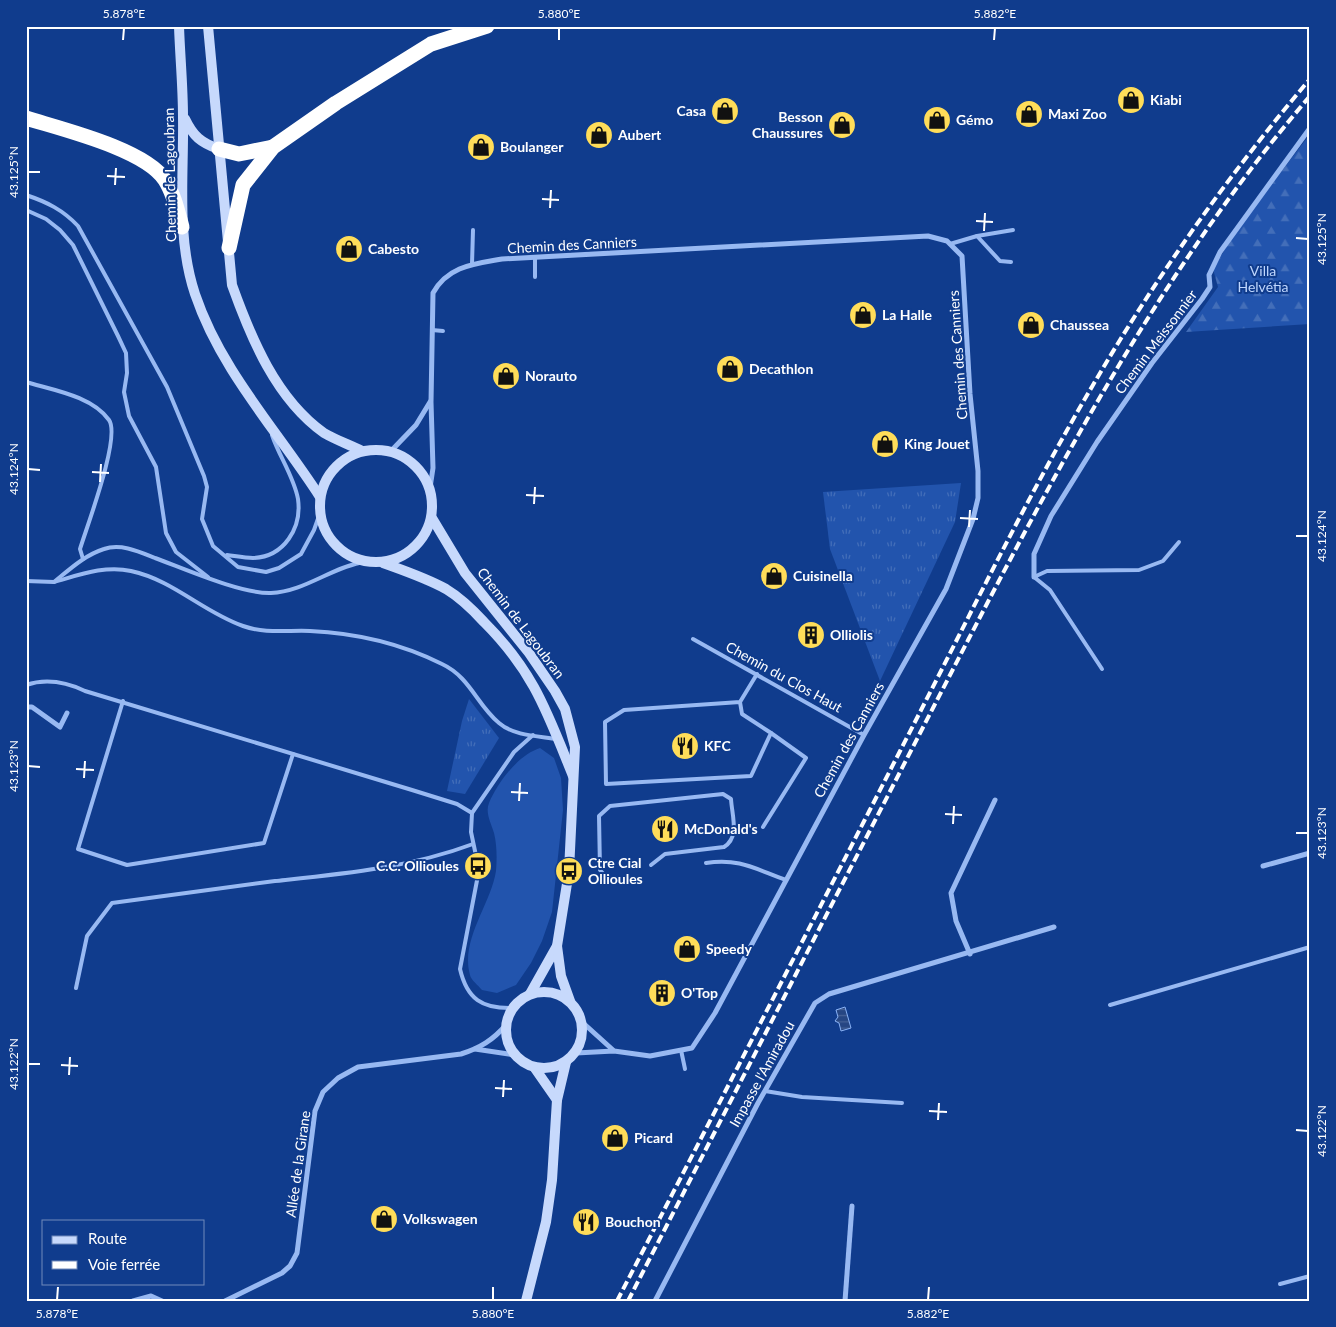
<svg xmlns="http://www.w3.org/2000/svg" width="1336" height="1327" font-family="Lato,sans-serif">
	<defs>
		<pattern id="grass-tufts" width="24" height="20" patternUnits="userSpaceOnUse" patternTransform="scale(1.25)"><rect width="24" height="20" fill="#2254ad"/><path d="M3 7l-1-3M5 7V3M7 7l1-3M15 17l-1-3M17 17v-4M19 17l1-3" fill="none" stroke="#436eb9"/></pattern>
		<pattern id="forest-firs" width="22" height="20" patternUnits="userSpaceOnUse" patternTransform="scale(1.25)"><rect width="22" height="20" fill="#2254ad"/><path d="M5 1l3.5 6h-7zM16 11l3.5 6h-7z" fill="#436eb9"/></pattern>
		<pattern id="water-rules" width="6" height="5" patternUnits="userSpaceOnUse" patternTransform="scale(1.25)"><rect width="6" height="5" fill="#264683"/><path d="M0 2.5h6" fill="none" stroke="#476296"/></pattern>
	</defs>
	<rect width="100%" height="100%" fill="#103c8d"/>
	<g fill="url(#grass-tufts)">
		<path d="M961,483L955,522L880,681L830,549L823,492Z"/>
		<path d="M469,699L499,738L465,794L447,791L462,721Z"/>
	</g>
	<path fill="url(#forest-firs)" d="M1310,134V324L1186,332L1218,287L1213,269L1236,231Z"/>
	<path fill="#2254ad" d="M540,748L554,758L561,778L563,810L552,912L542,941L531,963L516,985L497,993L482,990C478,985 471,980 470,975C460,940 491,904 496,871C497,859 497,845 494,833C491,823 485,813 489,803C498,782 518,755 540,748Z"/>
	<path fill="url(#water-rules)" stroke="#89b2f6" d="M845,1007L851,1028L841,1031L839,1023L835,1021L838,1017L836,1010Z"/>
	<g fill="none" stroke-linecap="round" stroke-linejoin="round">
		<g stroke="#98b9f2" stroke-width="4">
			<path d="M26,195C47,202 63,210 78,226L167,387L204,476L207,487L202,519L213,546L238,567L266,572L279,568L301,554L314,530L320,513"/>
			<path d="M26,210L46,219L60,230L73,245L118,336L126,353L127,373L124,392L129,416L156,467L166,533L176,552L208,577"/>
			<path d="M977,236L1000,261L1011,262"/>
			<path d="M950,244L977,236L1013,230"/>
			<path d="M535,257V277"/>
			<path d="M472,264L473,230"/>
			<path d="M432,330L443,331"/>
			<path d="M26,382C53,390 92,396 109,420C121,437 87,526 80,549L83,559"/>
			<path d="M227,555C235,556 245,558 253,558C284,557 302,528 298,499C294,477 279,456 272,435"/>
			<path d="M26,581L54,582C70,569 85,555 104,549C121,543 140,552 155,558C185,569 241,594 271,593C304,592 332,567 364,562"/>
			<path d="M54,582C79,575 105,565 131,571C173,580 203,612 243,626C265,634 288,630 310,631C355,633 402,644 442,664C470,677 477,705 499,723C514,736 538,736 557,739"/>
			<path d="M693,639L864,735"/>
			<path d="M1102,669L1050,590L1034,577L1047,571L1139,570L1163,561L1179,542"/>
			<path d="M26,685C47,678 66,682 85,691L412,790L457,804L472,813"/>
			<path d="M123,701L78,849L127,865L264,843L293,754"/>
			<path d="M740,702L624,710L605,722L606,784L751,776L771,733L742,714L740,702L757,674"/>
			<path d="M763,827L806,758L771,733"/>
			<path d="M706,863C740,858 755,869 786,880"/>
			<path d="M615,880L606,877L600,870L599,816L610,806L723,794L731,799C732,816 740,837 724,847L665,854L651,865"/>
			<path d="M76,988L87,936L112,903C166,896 221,888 275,881C342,874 409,868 473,844"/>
			<path d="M1110,1005L1310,947"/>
			<path d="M513,1008C482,1009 467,999 460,969L479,870L471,832L472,813L514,752L533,735"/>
			<path d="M681,1050L685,1069"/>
			<path d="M765,1091L802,1097L902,1103"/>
			<path d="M1280,1284L1310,1276"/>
		</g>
		<g stroke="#98b9f2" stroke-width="5">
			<path d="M391,451L416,425L430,402"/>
			<path d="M430,488L433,468L431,402L433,293C448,266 474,264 502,259L928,236L947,241L962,256L970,394L978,471V498L973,519L946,589L864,735L715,1013L692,1048L650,1056L614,1051L576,1053"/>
			<path d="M1034,577V554L1051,516L1097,442L1152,363L1202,299L1210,287L1209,275L1220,252L1310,128"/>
			<path d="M26,707H32L60,727L67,713"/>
			<path d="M1263,866L1310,853"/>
			<path d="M970,954L956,921L951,893L995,800"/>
			<path d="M582,1022L613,1050"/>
			<path d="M475,1049L515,1055"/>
			<path d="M133,1301L151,1296L162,1301"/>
			<path d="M225,1301L282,1273L290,1266L297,1253L315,1111L323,1092L338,1078L358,1067L461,1054C480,1048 493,1040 506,1025"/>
			<path d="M655,1301L758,1103L815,1003L829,994L1054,927"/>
			<path d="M845,1301L852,1206"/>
		</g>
		<g stroke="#c7d9fc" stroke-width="10">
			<path d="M179,26C180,56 183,87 183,117C184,176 176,237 195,294C221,371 277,430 320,497"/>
			<path d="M208,26L232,285C251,338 276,399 324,433C336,440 350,445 362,451"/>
			<path d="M185,119C193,136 201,143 219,149"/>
			<circle cx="376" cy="506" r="56"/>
			<path d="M432,518L465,573L529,653L555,691L565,709L575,747L569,871L557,946L530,994"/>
			<path d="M383,563C405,571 426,578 446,589C461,598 473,610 484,622C534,672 547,712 573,776"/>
			<path d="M557,946L561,976L570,1001"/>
			<circle cx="544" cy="1030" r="38"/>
			<path d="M534,1067L557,1100"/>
			<path d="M526,1301L546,1222L552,1180L557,1100L566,1062"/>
		</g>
		<g stroke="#fff" stroke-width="15">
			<path d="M26,118C61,129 145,149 165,180C174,194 178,212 182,227"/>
			<path d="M219,149L239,154L273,147"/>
			<path d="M229,248L243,185L273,147L336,103L431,44L487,26"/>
		</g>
		<g stroke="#fff" stroke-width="4" stroke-dasharray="9 4" stroke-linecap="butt">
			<path d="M617,1301C718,1106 818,911 918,716C975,605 1030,492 1093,385C1156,277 1229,174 1310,79"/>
			<path d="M628,1301C730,1102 832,904 934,706C1044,493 1153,279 1310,96"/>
		</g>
	</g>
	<path fill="none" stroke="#fff" stroke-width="2" d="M123,40L124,28M559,40V28M994,40L995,28M28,172H40M107,176L125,177M115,185L116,168M542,199L559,200M550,208L551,190M976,221L993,222M984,231L985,213M1296,238L1308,239M28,469L40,470M92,472L109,473M100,482L101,464M526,495L544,496M534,504L535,487M960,518L978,519M969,527L970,510M1296,536H1308M28,766L40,767M76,769L94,770M84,778L85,761M511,792L528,793M519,801L520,783M945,814L962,815M953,824L954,806M1296,833H1308M28,1064H40M61,1065L78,1066M69,1075L70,1057M495,1088L512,1089M503,1097L504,1080M929,1111L947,1112M938,1120L939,1103M1296,1130L1308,1131M57,1300L58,1287M493,1300V1287M928,1300L929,1287"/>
	<defs>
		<g id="shop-disc" transform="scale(1.4375)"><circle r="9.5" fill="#ffdd59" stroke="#103c8d"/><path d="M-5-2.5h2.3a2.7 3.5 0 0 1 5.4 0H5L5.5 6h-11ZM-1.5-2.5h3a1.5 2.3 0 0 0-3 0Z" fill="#111"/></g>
		<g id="building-disc" transform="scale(1.4375)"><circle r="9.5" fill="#ffdd59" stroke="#103c8d"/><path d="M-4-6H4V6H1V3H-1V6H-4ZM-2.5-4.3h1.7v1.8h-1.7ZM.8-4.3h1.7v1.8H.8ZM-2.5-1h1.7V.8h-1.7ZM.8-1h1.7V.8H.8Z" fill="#111"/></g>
		<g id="restaurant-disc" transform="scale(1.4375)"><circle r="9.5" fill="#ffdd59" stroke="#103c8d"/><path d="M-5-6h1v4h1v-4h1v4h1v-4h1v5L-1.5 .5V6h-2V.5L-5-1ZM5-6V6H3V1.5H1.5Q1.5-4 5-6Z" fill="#111"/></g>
		<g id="bus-disc" transform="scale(1.4375)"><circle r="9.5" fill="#ffdd59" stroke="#103c8d"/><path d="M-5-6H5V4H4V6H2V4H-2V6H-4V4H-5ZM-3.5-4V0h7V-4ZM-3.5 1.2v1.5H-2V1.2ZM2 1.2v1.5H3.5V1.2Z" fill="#111"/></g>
	</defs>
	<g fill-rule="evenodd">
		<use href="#shop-disc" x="1131" y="100"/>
		<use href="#shop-disc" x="725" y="111"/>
		<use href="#shop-disc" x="1029" y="114"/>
		<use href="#shop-disc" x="937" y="120"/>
		<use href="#shop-disc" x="842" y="125"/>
		<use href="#shop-disc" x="599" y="135"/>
		<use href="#shop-disc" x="481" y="147"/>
		<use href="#shop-disc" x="349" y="249"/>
		<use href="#shop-disc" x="863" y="315"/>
		<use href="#shop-disc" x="1031" y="325"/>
		<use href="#shop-disc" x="730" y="369"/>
		<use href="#shop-disc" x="506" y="376"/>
		<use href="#shop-disc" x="885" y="444"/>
		<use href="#shop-disc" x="774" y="576"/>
		<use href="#building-disc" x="811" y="635"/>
		<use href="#restaurant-disc" x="685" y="746"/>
		<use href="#restaurant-disc" x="665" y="829"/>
		<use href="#bus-disc" x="478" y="866"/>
		<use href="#bus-disc" x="569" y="871"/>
		<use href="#shop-disc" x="687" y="949"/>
		<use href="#building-disc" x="662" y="993"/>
		<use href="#shop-disc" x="615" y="1138"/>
		<use href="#shop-disc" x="384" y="1219"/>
		<use href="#restaurant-disc" x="586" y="1222"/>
	</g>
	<g text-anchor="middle" stroke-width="4" stroke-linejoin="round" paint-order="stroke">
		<g font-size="14" font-weight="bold" fill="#fff" stroke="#103c8d" text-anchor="start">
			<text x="1150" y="105">Kiabi</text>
			<text x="706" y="116" text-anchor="end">Casa</text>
			<text x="1048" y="119">Maxi Zoo</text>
			<text x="823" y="122" text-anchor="end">Besson<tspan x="823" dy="16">Chaussures</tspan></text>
			<text x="956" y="125">Gémo</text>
			<text x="618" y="140">Aubert</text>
			<text x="500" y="152">Boulanger</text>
			<text x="368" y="254">Cabesto</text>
			<text x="882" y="320">La Halle</text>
			<text x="1050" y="330">Chaussea</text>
			<text x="749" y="374">Decathlon</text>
			<text x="525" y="381">Norauto</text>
			<text x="904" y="449">King Jouet</text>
			<text x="793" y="581">Cuisinella</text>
			<text x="830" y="640">Olliolis</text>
			<text x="704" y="751">KFC</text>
			<text x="684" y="834">McDonald's</text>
			<text x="588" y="868">Ctre Cial<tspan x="588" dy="16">Ollioules</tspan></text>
			<text x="459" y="871" text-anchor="end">C.C. Ollioules</text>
			<text x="706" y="954">Speedy</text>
			<text x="681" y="998">O'Top</text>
			<text x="634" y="1143">Picard</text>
			<text x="403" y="1224">Volkswagen</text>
			<text x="605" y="1227">Bouchon</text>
		</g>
		<g font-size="14" fill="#fff" stroke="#103c8d">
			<text transform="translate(170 175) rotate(-91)" y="5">Chemin de Lagoubran</text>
			<text transform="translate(572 245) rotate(-3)" y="5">Chemin des Canniers</text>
			<text transform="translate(1156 342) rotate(-53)" y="5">Chemin Meissonnier</text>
			<text transform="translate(958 355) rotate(-94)" y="5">Chemin des Canniers</text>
			<text transform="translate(521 623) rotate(53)" y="5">Chemin de Lagoubran</text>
			<text transform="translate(784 677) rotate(29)" y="5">Chemin du Clos Haut</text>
			<text transform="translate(849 740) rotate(-61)" y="5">Chemin des Canniers</text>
			<text transform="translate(762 1074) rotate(-61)" y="5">Impasse l'Amiradou</text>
			<text transform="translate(298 1164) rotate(-82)" y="5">Allée de la Girane</text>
		</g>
		<g font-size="14" fill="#bfd6fd" stroke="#103c8d">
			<text x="1263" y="276">Villa<tspan x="1263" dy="16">Helvétia</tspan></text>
		</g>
	</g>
	<rect width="1336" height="1327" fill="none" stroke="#103c8d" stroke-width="55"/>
	<rect x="42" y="1220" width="162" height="65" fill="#103c8d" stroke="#708abb"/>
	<rect x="52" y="1236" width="25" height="8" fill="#c7d9fc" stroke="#708abb"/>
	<text x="88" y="1244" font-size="15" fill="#ffffff">Route</text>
	<rect x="52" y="1261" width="25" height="8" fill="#ffffff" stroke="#708abb"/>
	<text x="88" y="1270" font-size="15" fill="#ffffff">Voie ferrée</text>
	<rect x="28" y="28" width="1280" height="1272" fill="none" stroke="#fff" stroke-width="2"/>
	<g font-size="12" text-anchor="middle" fill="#fff">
		<text x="124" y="18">5.878°E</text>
		<text x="559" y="18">5.880°E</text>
		<text x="995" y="18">5.882°E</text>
		<text transform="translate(14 172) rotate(-90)" y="4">43.125°N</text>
		<text transform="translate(1322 239) rotate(-90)" y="4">43.125°N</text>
		<text transform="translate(14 469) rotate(-90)" y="4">43.124°N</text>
		<text transform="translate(1322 536) rotate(-90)" y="4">43.124°N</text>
		<text transform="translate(14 766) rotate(-90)" y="4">43.123°N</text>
		<text transform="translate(1322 833) rotate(-90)" y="4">43.123°N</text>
		<text transform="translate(14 1064) rotate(-90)" y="4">43.122°N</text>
		<text transform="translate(1322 1131) rotate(-90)" y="4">43.122°N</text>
		<text x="57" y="1318">5.878°E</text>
		<text x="493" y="1318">5.880°E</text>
		<text x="928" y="1318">5.882°E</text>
	</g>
</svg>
